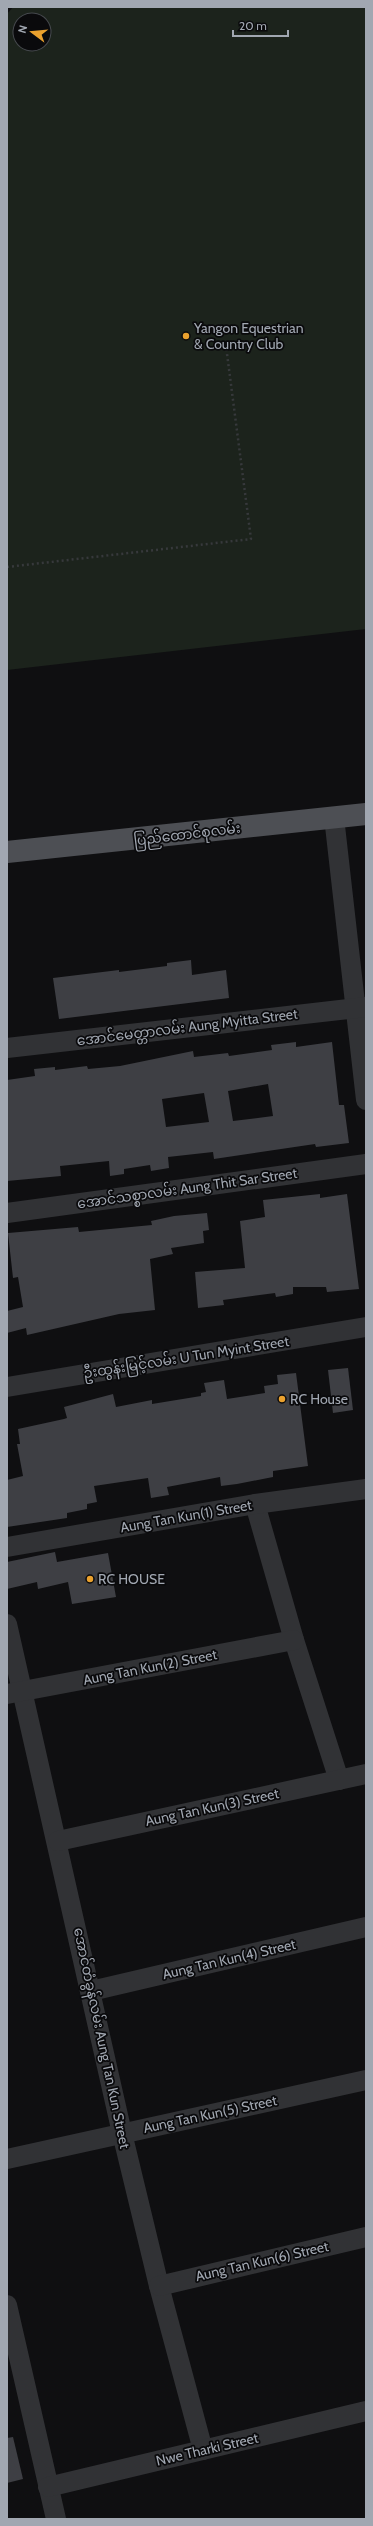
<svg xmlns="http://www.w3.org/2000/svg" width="373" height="2526" font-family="Cabin,'Noto Sans Myanmar',sans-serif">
	<rect width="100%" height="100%" fill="#0f0f11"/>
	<path fill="#1c231c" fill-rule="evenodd" d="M13,7H366V629L7,670V14ZM20,20H44V44H20Z"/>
	<g fill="#3e3f44" fill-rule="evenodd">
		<path d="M191,960L192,975L226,970L229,998L59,1019L53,978L119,970V972L167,966V963Z"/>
		<path d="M296,1042V1047L332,1042L339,1105H344L349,1143L316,1147L315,1144L214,1159L213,1152L168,1157L169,1168L151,1171L150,1165L124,1169V1174L110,1176L109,1161L60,1166L61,1176L7,1181V1080L35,1076L34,1069L55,1067V1070L87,1066L88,1069L120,1066L193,1051L194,1057L228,1053L229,1056L272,1050L271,1045ZM268,1084L273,1116L233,1121L228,1091ZM204,1093L209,1122L166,1127L162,1099Z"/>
		<path d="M320,1194V1198L347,1194L359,1289L327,1292L326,1287H293V1294L276,1297L275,1293L223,1300L224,1305L198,1308L195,1272L245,1268L240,1221L265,1217L263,1200Z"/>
		<path d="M207,1213L209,1230L203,1231L204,1243L171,1248L173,1254L150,1259L155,1310L119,1314L27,1335L26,1328L7,1333V1311L23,1307L18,1277L13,1278L8,1233L78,1227L79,1232L110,1229L152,1225L151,1221L174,1216Z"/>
		<path d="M348,1368L353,1410L333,1413L328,1370Z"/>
		<path d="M296,1373L308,1466L273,1471V1477L237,1484L221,1486L220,1477L167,1487L169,1495L151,1498L148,1478L94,1486L97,1502L87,1504V1509L67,1513V1518L7,1527V1480L23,1476L17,1444H20L18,1429L64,1419L67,1418L64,1407L113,1394L116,1407L152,1400V1404L201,1396V1393L206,1392L204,1383L224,1380L227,1399L265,1393L264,1386L278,1384L277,1375Z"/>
		<path d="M55,1552L57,1562L108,1553L116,1597L72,1604L68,1582L38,1589L37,1582L7,1589V1562Z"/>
		<path d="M13,2437L23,2479L7,2483V2438Z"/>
	</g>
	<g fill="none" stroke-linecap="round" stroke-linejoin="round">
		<path stroke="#37393c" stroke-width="2.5" stroke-dasharray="2 3" stroke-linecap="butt" d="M7,567L251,539L226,346"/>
		<g stroke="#313235" stroke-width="20">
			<path d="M334,817L366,1100"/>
			<path d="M7,1048L366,1007"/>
			<path d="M7,1213L366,1164"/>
			<path d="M7,1387L366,1327"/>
			<path d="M255,1504L294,1640L339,1780"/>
			<path d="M7,1547L255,1504L366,1489"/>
			<path d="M7,1624L122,2133L159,2286L203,2450"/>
			<path d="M7,1694L294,1640"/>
			<path d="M58,1841L366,1774"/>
			<path d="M91,1991L366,1927"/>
			<path d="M7,2159L366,2080"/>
			<path d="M159,2286L366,2237"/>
			<path d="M7,2305L56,2519"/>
			<path d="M48,2487L366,2411"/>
		</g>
		<path stroke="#4d4f54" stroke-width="22" d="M7,852L366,814"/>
	</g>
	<g fill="#eaa12e" stroke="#0a0a0c" stroke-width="1.5">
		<circle cx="186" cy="336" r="4"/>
		<circle cx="282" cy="1399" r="4"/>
		<circle cx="90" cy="1579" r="4"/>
	</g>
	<g text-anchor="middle" stroke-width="3.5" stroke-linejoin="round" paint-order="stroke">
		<g font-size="14" fill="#a1a7b1" stroke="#0a0a0c" text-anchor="start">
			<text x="194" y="333">Yangon Equestrian<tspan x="194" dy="16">&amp; Country Club</tspan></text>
			<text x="290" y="1404">RC House</text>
			<text x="98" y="1584">RC HOUSE</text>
		</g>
		<g font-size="14" fill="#a1a7b1" stroke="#0a0a0c">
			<text transform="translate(187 834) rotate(-7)" y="5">ပြည်ထောင်စုလမ်း</text>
			<text transform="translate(187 1027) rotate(-7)" y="5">အောင်မေတ္တာလမ်း Aung Myitta Street</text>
			<text transform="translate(187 1188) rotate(-8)" y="5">အောင်သစ္စာလမ်း Aung Thit Sar Street</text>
			<text transform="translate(186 1357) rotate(-9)" y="5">ဦးထွန်းမြင့်လမ်း U Tun Myint Street</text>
			<text transform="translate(186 1516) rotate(-10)" y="5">Aung Tan Kun(1) Street</text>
			<text transform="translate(150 1667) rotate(-11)" y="5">Aung Tan Kun(2) Street</text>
			<text transform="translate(212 1807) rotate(-12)" y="5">Aung Tan Kun(3) Street</text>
			<text transform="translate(229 1959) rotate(-13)" y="5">Aung Tan Kun(4) Street</text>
			<text transform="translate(102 2038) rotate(78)" y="5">အောင်တံခွန်လမ်း Aung Tan Kun Street</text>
			<text transform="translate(210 2114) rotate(-12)" y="5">Aung Tan Kun(5) Street</text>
			<text transform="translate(262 2261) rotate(-13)" y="5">Aung Tan Kun(6) Street</text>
			<text transform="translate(207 2449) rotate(-13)" y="5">Nwe Tharki Street</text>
		</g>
	</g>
	<rect width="373" height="2526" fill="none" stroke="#a1a7b1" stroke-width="16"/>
	<g transform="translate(32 32) rotate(286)"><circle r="19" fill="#0a0a0c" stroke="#46494e"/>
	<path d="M0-3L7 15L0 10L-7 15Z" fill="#eaa12e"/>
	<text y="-6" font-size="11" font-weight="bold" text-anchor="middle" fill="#a1a7b1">N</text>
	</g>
	<path d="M233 30v6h55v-6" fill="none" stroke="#a1a7b1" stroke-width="2"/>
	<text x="239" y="30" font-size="12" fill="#a1a7b1" stroke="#0a0a0c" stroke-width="3" paint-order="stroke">20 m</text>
</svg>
